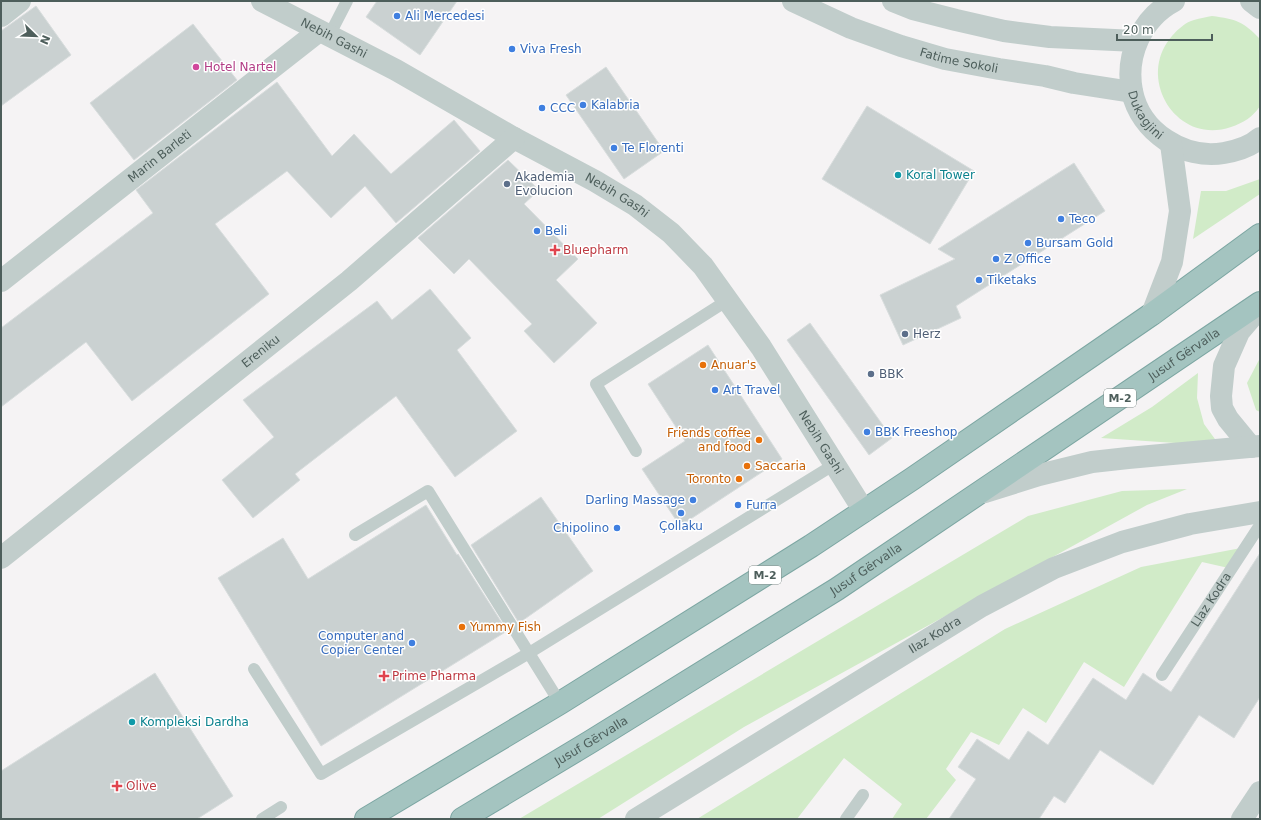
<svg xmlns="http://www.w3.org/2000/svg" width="1261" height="820" font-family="'DejaVu Sans',sans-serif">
	<rect width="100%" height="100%" fill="#f5f3f4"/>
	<g fill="#d1ebc8">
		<path d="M1212,16C1236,19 1244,22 1260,39V106C1253,117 1243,123 1231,127C1177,146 1135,78 1172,36C1178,29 1186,22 1194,20C1200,18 1207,17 1212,16Z"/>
		<path d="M1260,179V194L1193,239L1201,191H1226Z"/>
		<path d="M1260,358V412L1256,410L1247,383Z"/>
		<path d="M1198,373L1197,398L1204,424L1220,446L1101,438L1152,407Z"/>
		<path d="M1187,489L1147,505L744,727L598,819H519L1028,516L1122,491Z"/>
		<path d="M1241,548L1233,569L1202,562L1124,687L1084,662L1046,723L1023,708L999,745L971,732L946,769L956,780L926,819H892L902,804L844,758L797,819H697L1005,629L1141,567Z"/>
	</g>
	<g fill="#cad1d1" stroke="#d8dddd">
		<path d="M377,1H457L420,55L366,17Z"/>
		<path d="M36,6L71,55L1,106V31Z"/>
		<path d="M193,24L237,80L134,160L90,103Z"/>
		<path d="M606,67L664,151L624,179L566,95Z"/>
		<path d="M277,82L332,156L354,134L391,174L454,120L480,151L396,223L365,186L331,218L287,171L215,224L269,294L132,401L86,342L1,407V328L153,213L136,190Z"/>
		<path d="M867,106L974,171L930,244L822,179Z"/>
		<path d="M508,160L539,190L524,204L578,259L556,280L597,323L554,363L524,331L532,324L469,259L454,274L418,238Z"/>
		<path d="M1074,163L1105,211L956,306L961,318L903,345L880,295L955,259L938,249Z"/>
		<path d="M430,289L471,338L457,350L517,431L455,477L396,396L295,474L300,480L253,518L222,480L274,437L243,400L377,301L392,320Z"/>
		<path d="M810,323L892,438L869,455L787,340Z"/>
		<path d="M708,345L782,459L680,526L642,469L685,441L648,384Z"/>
		<path d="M541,497L593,571L519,623L471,545Z"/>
		<path d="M426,505L457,555L458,554L507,631L321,746L218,578L283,538L308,579Z"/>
		<path d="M1260,553V697L1234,738L1199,715L1153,785L1100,750L1065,803L1054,796L1039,819H949L976,779L958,767L977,739L1009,760L1028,731L1048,745L1093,678L1126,700L1143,673L1171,692Z"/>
		<path d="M155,673L233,796L197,819H1V771Z"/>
	</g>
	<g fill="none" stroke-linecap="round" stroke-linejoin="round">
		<g stroke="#7ca6a2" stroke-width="24">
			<g id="trunk">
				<path d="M366,819L560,703L811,546L912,479L1152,314L1260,235"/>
				<path id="s8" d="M462,819L590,742L837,589L1260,303"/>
			</g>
		</g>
		<g stroke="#c1cdcb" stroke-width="12">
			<path d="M329,36L347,1"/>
			<path d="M636,451L596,384L728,300"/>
			<path d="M355,535L428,491L560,703"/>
			<path d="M254,669L321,774L529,653L835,464"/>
			<path id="s1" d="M1162,675L1260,525"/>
			<path d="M262,819L281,807"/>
			<path d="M846,819L863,795"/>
		</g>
		<g stroke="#c1cdcb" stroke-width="22">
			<path id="s2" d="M262,1L396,70L514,138L595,181L635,205L671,233L703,266L761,347L864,511"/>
			<path d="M1,16L20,1"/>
			<path id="s3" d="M1,281L319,31"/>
			<path id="s4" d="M1,558L349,281L514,138"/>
			<path d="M1242,819L1260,792"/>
		</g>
		<g stroke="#c1cdcb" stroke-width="22">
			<path id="s5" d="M793,1L851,28L901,46L945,59L999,69L1045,76L1074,83L1132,92"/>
			<path d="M893,1L913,9L956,20L1004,31L1050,37L1136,41"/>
			<path id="s6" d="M1174,1C1142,18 1125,55 1132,91C1140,132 1184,160 1224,153C1236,151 1250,147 1260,138"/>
			<path d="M1251,1L1260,8"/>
			<path d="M1152,314L1172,262L1180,211L1171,144"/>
			<path d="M1251,447L1228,419L1222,408L1221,396L1224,366L1239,332L1260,307"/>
			<path d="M985,492L1039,475L1092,462L1128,458L1260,446"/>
			<path id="s7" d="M636,819L982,606L1054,568L1122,542L1190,524L1260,512"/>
		</g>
		<use href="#trunk" stroke="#a4c4c0" stroke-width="22"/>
	</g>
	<g fill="#3f7fe0" stroke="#fff" stroke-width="1.5">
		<circle cx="397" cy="16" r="4"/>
		<circle cx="512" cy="49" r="4"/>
		<circle cx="583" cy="105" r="4"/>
		<circle cx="542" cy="108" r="4"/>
		<circle cx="614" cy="148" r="4"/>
		<circle cx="1061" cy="219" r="4"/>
		<circle cx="537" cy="231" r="4"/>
		<circle cx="1028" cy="243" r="4"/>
		<circle cx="996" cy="259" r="4"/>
		<circle cx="979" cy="280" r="4"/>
		<circle cx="715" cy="390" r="4"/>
		<circle cx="867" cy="432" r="4"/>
		<circle cx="693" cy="500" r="4"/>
		<circle cx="738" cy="505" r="4"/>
		<circle cx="681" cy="513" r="4"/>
		<circle cx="617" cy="528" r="4"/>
		<circle cx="412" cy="643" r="4"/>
	</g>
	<circle fill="#d1479c" stroke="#fff" stroke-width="1.5" cx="196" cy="67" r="4"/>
	<g fill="#0f9aa8" stroke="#fff" stroke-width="1.5">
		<circle cx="898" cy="175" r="4"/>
		<circle cx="132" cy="722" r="4"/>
	</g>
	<g fill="#5c6f8a" stroke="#fff" stroke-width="1.5">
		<circle cx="507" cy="184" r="4"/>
		<circle cx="905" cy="334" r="4"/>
		<circle cx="871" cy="374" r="4"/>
	</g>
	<g fill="#e0444e" stroke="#fff" stroke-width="1.5">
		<path d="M553 244h4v4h4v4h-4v4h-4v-4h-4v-4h4z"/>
		<path d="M382 670h4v4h4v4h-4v4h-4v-4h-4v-4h4z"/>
		<path d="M115 780h4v4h4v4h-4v4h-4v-4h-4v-4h4z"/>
	</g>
	<g fill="#e8710a" stroke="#fff" stroke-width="1.5">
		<circle cx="703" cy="365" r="4"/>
		<circle cx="759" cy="440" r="4"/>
		<circle cx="747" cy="466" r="4"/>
		<circle cx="739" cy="479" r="4"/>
		<circle cx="462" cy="627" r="4"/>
	</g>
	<g text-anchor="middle" stroke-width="3" stroke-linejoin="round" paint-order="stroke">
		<g fill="#fff" stroke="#828e8c" stroke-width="1">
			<rect x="1104" y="389" width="32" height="18" rx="3"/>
			<rect x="749" y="566" width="32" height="18" rx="3"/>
		</g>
		<g font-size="11" font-weight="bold" fill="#4d5e5b">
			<text x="1120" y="402">M-2</text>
			<text x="765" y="579">M-2</text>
		</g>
		<g font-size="12" fill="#366cbe" stroke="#fff" text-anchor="start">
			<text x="405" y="20">Ali Mercedesi</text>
			<text x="520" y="53">Viva Fresh</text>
			<text x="591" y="109">Kalabria</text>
			<text x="550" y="112">CCC</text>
			<text x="622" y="152">Te Florenti</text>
			<text x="1069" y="223">Teco</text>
			<text x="545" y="235">Beli</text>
			<text x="1036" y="247">Bursam Gold</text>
			<text x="1004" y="263">Z Office</text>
			<text x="987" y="284">Tiketaks</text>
			<text x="723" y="394">Art Travel</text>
			<text x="875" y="436">BBK Freeshop</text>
			<text x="685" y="504" text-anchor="end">Darling Massage</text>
			<text x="746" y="509">Furra</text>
			<text x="681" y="530" text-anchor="middle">Çollaku</text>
			<text x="609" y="532" text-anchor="end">Chipolino</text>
			<text x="404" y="640" text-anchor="end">Computer and<tspan x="404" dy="14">Copier Center</tspan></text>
		</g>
		<g font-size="12" fill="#4d5e5b" stroke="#fff">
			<text dy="4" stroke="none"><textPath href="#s2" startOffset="81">Nebih Gashi</textPath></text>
			<text dy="4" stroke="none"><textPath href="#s5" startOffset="177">Fatime Sokoli</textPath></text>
			<text dy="4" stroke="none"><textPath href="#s6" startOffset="134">Dukagjini</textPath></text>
			<text dy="4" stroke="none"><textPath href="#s3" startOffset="202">Marin Barleti</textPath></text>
			<text dy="4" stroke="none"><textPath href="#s2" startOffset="405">Nebih Gashi</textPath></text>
			<text dy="4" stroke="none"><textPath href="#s4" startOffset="332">Ereniku</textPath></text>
			<text dy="4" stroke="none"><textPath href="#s8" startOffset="859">Jusuf Gërvalla</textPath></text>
			<text dy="4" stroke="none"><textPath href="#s2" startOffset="729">Nebih Gashi</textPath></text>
			<text dy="4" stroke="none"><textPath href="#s8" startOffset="475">Jusuf Gërvalla</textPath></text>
			<text dy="4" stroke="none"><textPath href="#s1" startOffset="90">Llaz Kodra</textPath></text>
			<text dy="4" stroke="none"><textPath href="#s7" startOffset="351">Ilaz Kodra</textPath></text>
			<text dy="4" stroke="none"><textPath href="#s8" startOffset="151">Jusuf Gërvalla</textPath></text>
		</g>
		<g font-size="12" fill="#b23c85" stroke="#fff" text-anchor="start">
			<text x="204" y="71">Hotel Nartel</text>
		</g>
		<g font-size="12" fill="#0d838f" stroke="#fff" text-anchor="start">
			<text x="906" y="179">Koral Tower</text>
			<text x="140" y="726">Kompleksi Dardha</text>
		</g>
		<g font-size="12" fill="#4e5e75" stroke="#fff" text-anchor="start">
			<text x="515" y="181">Akademia<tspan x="515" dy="14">Evolucion</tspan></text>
			<text x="913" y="338">Herz</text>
			<text x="879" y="378">BBK</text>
		</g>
		<g font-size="12" fill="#be3a42" stroke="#fff" text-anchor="start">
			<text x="563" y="254">Bluepharm</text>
			<text x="392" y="680">Prime Pharma</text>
			<text x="126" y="790">Olive</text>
		</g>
		<g font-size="12" fill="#c56008" stroke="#fff" text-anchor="start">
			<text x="711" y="369">Anuar's</text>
			<text x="751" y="437" text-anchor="end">Friends coffee<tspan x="751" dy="14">and food</tspan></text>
			<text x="755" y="470">Saccaria</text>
			<text x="731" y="483" text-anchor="end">Toronto</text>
			<text x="470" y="631">Yummy Fish</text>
		</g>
	</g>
	<rect width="1261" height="820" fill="none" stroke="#4d5e5b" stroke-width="4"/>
	<g transform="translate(36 36) rotate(113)" stroke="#ffffff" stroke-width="3" paint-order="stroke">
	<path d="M0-3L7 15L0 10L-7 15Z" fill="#4d5e5b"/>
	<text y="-6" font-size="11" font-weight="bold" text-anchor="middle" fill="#4d5e5b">N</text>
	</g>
	<path d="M1117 34v6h95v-6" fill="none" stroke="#4d5e5b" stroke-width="2"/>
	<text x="1123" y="34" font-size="12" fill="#4d5e5b" stroke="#ffffff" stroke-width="3" paint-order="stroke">20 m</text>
</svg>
